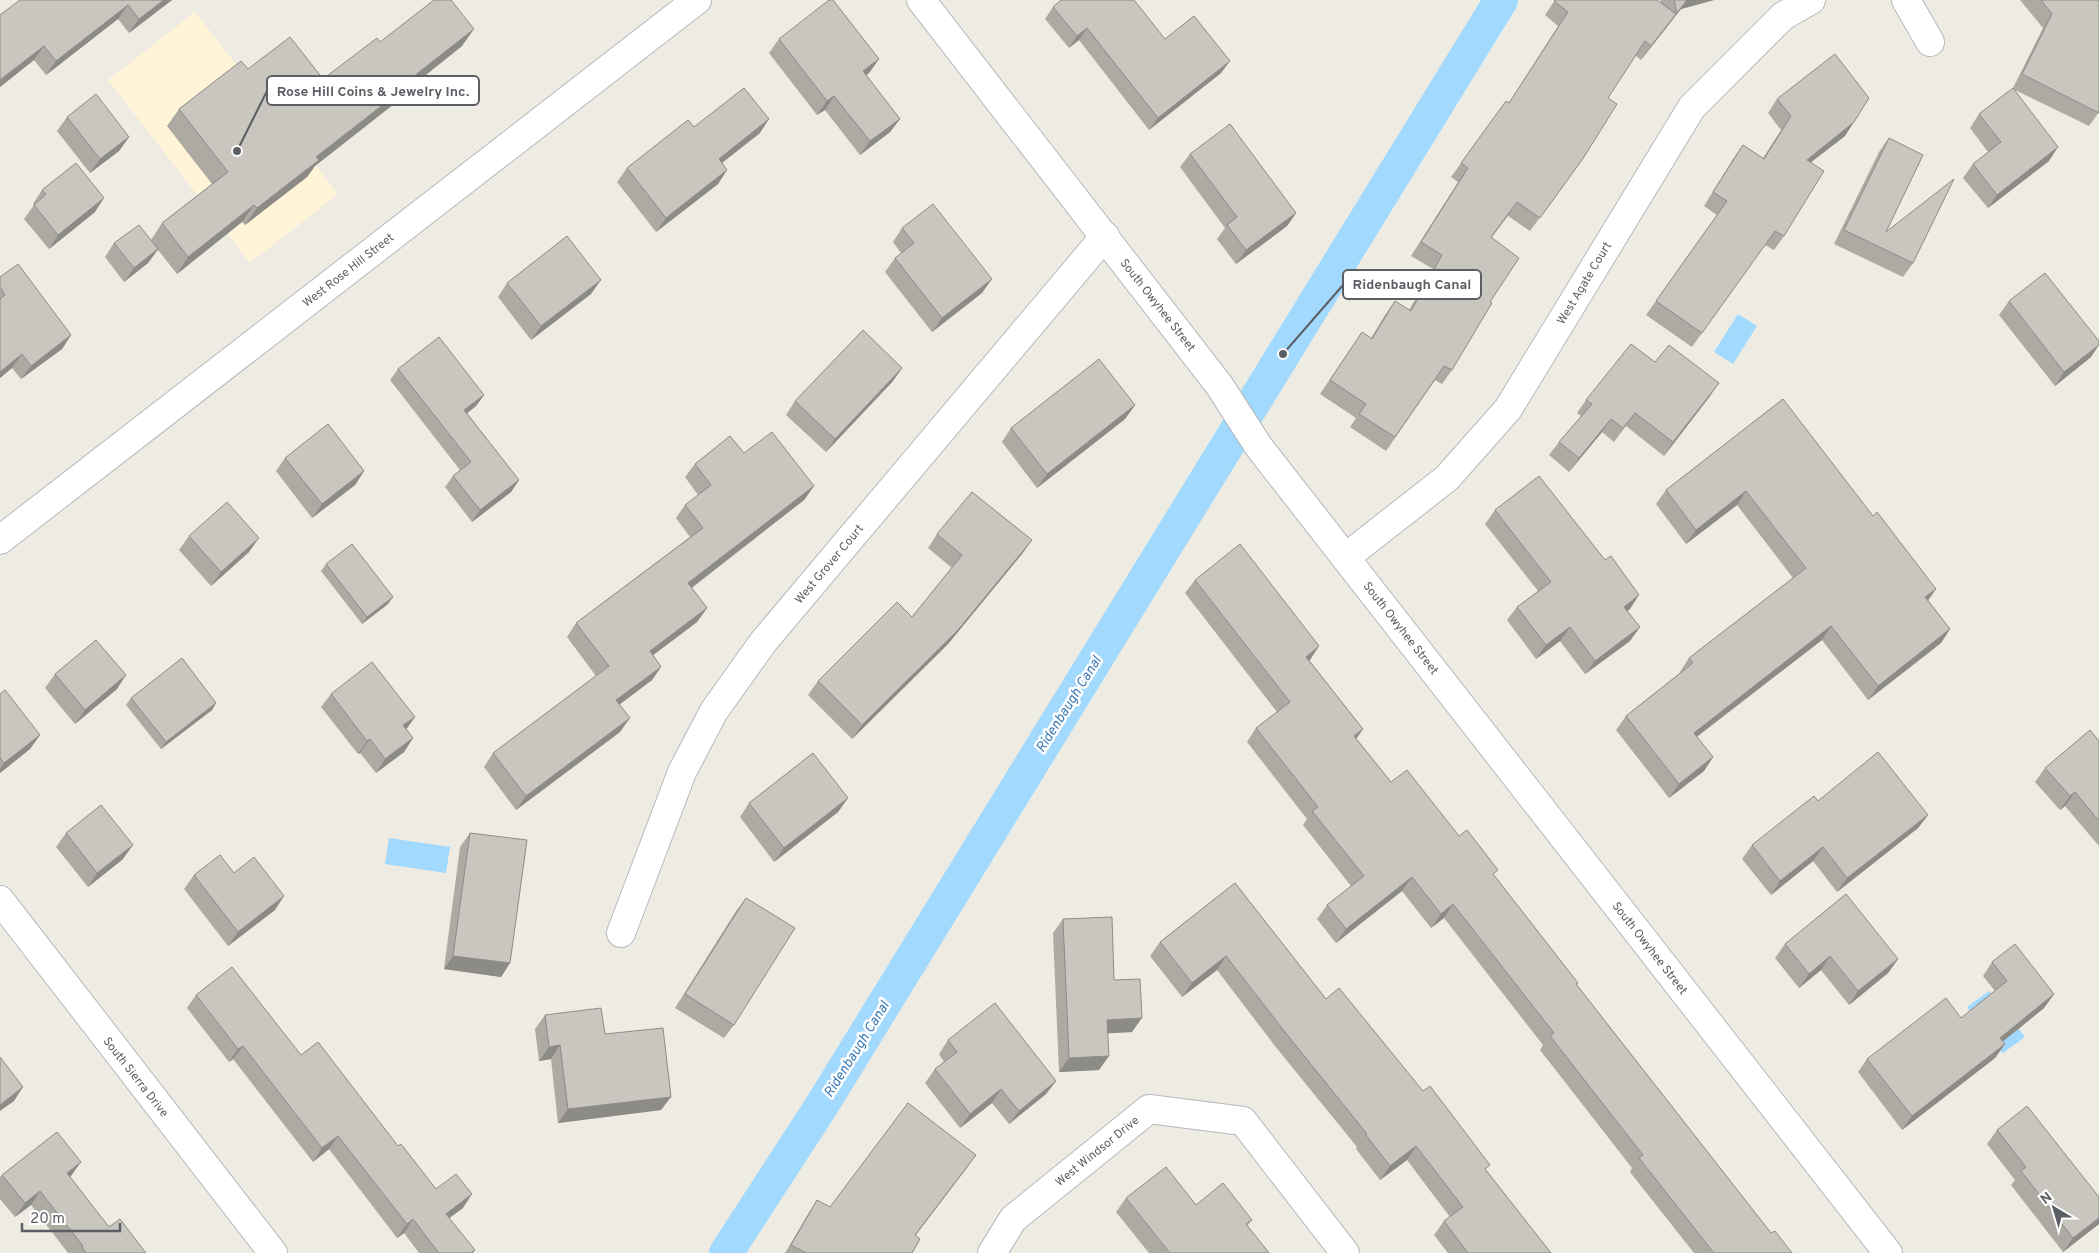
<svg xmlns="http://www.w3.org/2000/svg" width="2099" height="1253" font-family="Overpass,sans-serif">
	<rect width="100%" height="100%" fill="#eeebe2"/>
	<path fill="#fff4d7" d="M195,12L338,194L250,263L108,80Z"/>
	<g fill="#a2daff">
		<path d="M1738,314L1757,326L1733,364L1714,352Z"/>
		<path d="M389,838L450,847L446,873L385,864Z"/>
		<path d="M1989,991L2025,1037L2003,1053L1967,1007Z"/>
	</g>
	<g fill="none" stroke-linecap="round" stroke-linejoin="round">
		<path stroke="#a2daff" stroke-width="34" d="M726,1253L822,1105L1501,0"/>
		<g stroke="#b5b9bd" stroke-width="30">
			<g id="minor">
				<path d="M1906,0L1930,42"/>
				<path d="M1346,557L1447,478L1508,409L1692,107L1783,16L1811,0"/>
				<path d="M0,900L273,1253"/>
				<path d="M621,933L682,772L714,711L764,641L1105,236"/>
				<path d="M992,1253L1013,1219L1149,1109L1243,1121L1345,1253"/>
			</g>
		</g>
		<g stroke="#b5b9bd" stroke-width="30">
			<g id="tertiary">
				<path d="M921,0L1219,385L1259,447L1888,1253"/>
				<path d="M0,540L697,0"/>
			</g>
		</g>
		<use href="#minor" stroke="#fff" stroke-width="28"/>
		<use href="#tertiary" stroke="#fff" stroke-width="28"/>
	</g>
	<g fill="#adaaa4">
		<path d="M172,0L129,33L118,19L46,75L34,60L0,87V15Z"/>
		<path d="M1555,0L1661,3L1660,0H1714L1681,9L1641,60L1635,55L1608,98L1584,157L1530,231L1508,216L1492,237L1490,302L1452,370L1442,384L1435,380L1386,451L1350,427L1356,418L1320,394L1362,332L1371,338L1385,315L1395,301L1409,310L1433,269L1411,256L1458,182L1451,177L1506,101L1509,103L1558,26L1545,15Z"/>
		<path d="M2020,0H2099V112L2089,126L2013,89L2049,161L1988,208L1963,178L1973,164L1988,152L1970,128L1979,114L2013,88L2043,28Z"/>
		<path d="M1053,7L1165,39L1221,73L1149,130L1079,40L1069,48L1045,19Z"/>
		<path d="M779,39L879,59L869,73L866,75L900,119L890,132L860,155L825,110L817,115L769,53Z"/>
		<path d="M380,42L462,46L407,90L399,100L315,166L307,177L245,225L242,222L177,274L158,250L148,263L124,282L105,257L114,243L151,240L162,223L212,184L167,126L179,109L248,69L323,79Z"/>
		<path d="M1777,99L1845,136L1811,162L1784,236L1774,250L1765,245L1692,347L1646,315L1717,215L1704,206L1733,159L1743,145L1763,158L1781,130L1768,113Z"/>
		<path d="M67,117L129,137L119,151L90,173L57,131Z"/>
		<path d="M694,127L760,133L722,163L727,170L718,184L656,232L617,182L627,168Z"/>
		<path d="M1889,138L1886,232L1913,263L1903,277L1834,244L1879,152Z"/>
		<path d="M1190,154L1296,213L1287,226L1236,264L1217,239L1225,228L1180,167Z"/>
		<path d="M42,190L95,212L49,249L24,219L34,205L33,204Z"/>
		<path d="M902,228L982,293L932,332L885,272L895,258L901,253L893,242Z"/>
		<path d="M0,277L71,335L62,349L21,379L12,368L0,378Z"/>
		<path d="M507,283L591,294L531,340L498,297Z"/>
		<path d="M2009,301L2091,357L2055,386L1999,315Z"/>
		<path d="M1655,362L1710,396L1664,456L1626,426L1614,442L1602,432L1569,472L1549,455L1559,442L1581,416L1577,413L1586,400Z"/>
		<path d="M902,368L893,381L826,452L786,415L795,401Z"/>
		<path d="M398,369L484,395L476,406L467,413L519,480L511,492L472,522L445,487L453,476L460,470L390,380Z"/>
		<path d="M1783,399L1928,600L1950,629L1941,643L1868,700L1822,640L1697,737L1713,757L1704,771L1669,798L1616,730L1626,716L1680,673V672L1689,658L1793,578L1737,505L1686,544L1656,504L1666,490Z"/>
		<path d="M1135,405L1125,419L1037,488L1002,442L1011,428Z"/>
		<path d="M744,453L814,486L804,500L692,588L707,608L697,622L653,655L661,667L652,680L620,704V732L516,810L484,767L493,753L596,676L567,637L576,623L690,537L676,518L685,505L698,495L685,477L695,464Z"/>
		<path d="M285,458L364,471L355,485L312,518L276,471Z"/>
		<path d="M1495,510L1630,609L1627,611L1630,641L1585,674L1560,641L1536,659L1507,620L1517,607L1538,591L1485,524Z"/>
		<path d="M937,534L1022,554L948,644L852,739L808,695L818,681L912,617L952,568L928,548Z"/>
		<path d="M189,536L249,552L211,586L179,550Z"/>
		<path d="M326,564L388,604L362,624L321,571Z"/>
		<path d="M1195,580L1319,646L1309,660L1363,729L1356,739L1391,782L1459,836L1494,875L1578,983L1577,985L1771,1233L1792,1253H1694L1630,1172L1632,1168L1540,1050L1543,1045L1444,918L1431,928L1402,891L1336,943L1317,919L1327,905L1351,886L1303,825L1307,819L1247,742L1256,728L1277,712L1185,593Z"/>
		<path d="M55,674L117,689L75,724L45,688Z"/>
		<path d="M0,694L40,735L30,749L0,773Z"/>
		<path d="M331,694L415,717L406,729L413,738L404,752L376,773L360,753L358,754L321,707Z"/>
		<path d="M131,698L216,703L212,710L161,749L126,705Z"/>
		<path d="M2099,741V846L2065,806L2060,810L2035,782L2045,768Z"/>
		<path d="M848,798L838,812L774,862L740,817L749,803Z"/>
		<path d="M1818,801L1928,815L1918,828L1837,892L1813,861L1771,895L1742,859L1752,845Z"/>
		<path d="M66,833L123,859L88,887L56,847Z"/>
		<path d="M470,833L510,963L501,977L444,969L460,847Z"/>
		<path d="M234,873L275,910L228,946L184,889L194,875Z"/>
		<path d="M1235,883L1326,999L1486,1170L1551,1253H1448L1434,1235L1444,1221L1450,1217L1407,1160L1380,1180L1356,1149L1357,1147L1275,1046L1217,970L1182,997L1150,956L1160,942Z"/>
		<path d="M746,898L734,1025L724,1038L675,1008L736,911Z"/>
		<path d="M1063,919L1114,980L1132,1032L1108,1033L1099,1070L1059,1072L1053,933Z"/>
		<path d="M1785,944L1898,959L1888,973L1849,1005L1821,970L1799,988L1775,958Z"/>
		<path d="M1992,962L2054,994L2044,1008L2003,1041L2005,1044L1995,1058L1902,1130L1858,1072L1867,1059L1961,1018L1995,991L1983,976Z"/>
		<path d="M196,995L301,1055L398,1146L436,1189L463,1208L449,1218L475,1250L473,1253H419L404,1233L397,1238L329,1149L313,1162L233,1059L229,1062L187,1008Z"/>
		<path d="M545,1015L661,1110L558,1123L551,1059L539,1061L535,1029Z"/>
		<path d="M948,1040L1056,1081L1046,1094L1009,1124L992,1103L960,1128L925,1083L935,1069L944,1062L939,1054Z"/>
		<path d="M1997,1130L2099,1197V1224L2063,1252L2011,1185L2015,1180L1987,1144Z"/>
		<path d="M976,1155L915,1236L912,1253H785L808,1214L817,1200L830,1207Z"/>
		<path d="M2,1175L71,1176L70,1177L109,1227L146,1253H68L31,1205L15,1217L0,1199V1177Z"/>
		<path d="M1126,1198L1196,1205L1252,1220L1247,1226L1269,1253H1149L1116,1212Z"/>
	</g>
	<g fill="#8d8b86">
		<path d="M164,0H172L129,33L139,19Z"/>
		<path d="M1687,0H1714L1681,9L1667,27Z"/>
		<path d="M128,5L118,19L46,75L56,61Z"/>
		<path d="M1676,14L1666,28L1641,60L1651,46Z"/>
		<path d="M1087,28L1079,40L1069,48L1077,36Z"/>
		<path d="M474,29L462,46L407,90L399,100L315,166L307,177L245,225L257,208L316,157L409,80Z"/>
		<path d="M44,46L34,60L0,87V80Z"/>
		<path d="M879,59L869,73L853,85L863,71Z"/>
		<path d="M1230,61L1221,73L1149,130L1158,118Z"/>
		<path d="M834,96L825,110L817,115L827,101Z"/>
		<path d="M769,119L760,133L709,173L719,159Z"/>
		<path d="M900,119L890,132L860,155L870,141Z"/>
		<path d="M1854,122L1845,136L1797,173L1807,160Z"/>
		<path d="M129,137L119,151L90,173L100,159Z"/>
		<path d="M2058,147L2049,161L1988,208L1997,195Z"/>
		<path d="M727,170L718,184L656,232L666,218Z"/>
		<path d="M104,198L95,212L49,249L58,235Z"/>
		<path d="M254,205L242,222L177,274L188,257Z"/>
		<path d="M1296,213L1287,226L1236,264L1246,250Z"/>
		<path d="M158,249L148,263L124,282L134,268Z"/>
		<path d="M992,279L982,293L932,332L942,318Z"/>
		<path d="M601,280L591,294L531,340L541,326Z"/>
		<path d="M71,335L62,349L21,379L31,366Z"/>
		<path d="M2099,345L2091,357L2055,386L2064,372Z"/>
		<path d="M22,354L12,368L0,378V372Z"/>
		<path d="M902,368L893,381L826,452L835,439Z"/>
		<path d="M1719,383L1710,396L1664,456L1673,442Z"/>
		<path d="M484,395L476,406L456,422L464,410Z"/>
		<path d="M1135,405L1125,419L1037,488L1047,474Z"/>
		<path d="M1611,419L1602,432L1569,472L1579,458Z"/>
		<path d="M364,471L355,485L312,518L322,504Z"/>
		<path d="M519,480L511,492L472,522L480,510Z"/>
		<path d="M814,486L804,500L679,597L688,583Z"/>
		<path d="M1746,491L1737,505L1686,544L1696,530Z"/>
		<path d="M259,538L249,552L211,586L221,572Z"/>
		<path d="M1032,540L1022,554L948,644L852,739L862,725Z"/>
		<path d="M1936,589L1927,602L1925,597Z"/>
		<path d="M1639,595L1630,609L1615,621L1624,607Z"/>
		<path d="M393,597L388,604L362,624L367,617Z"/>
		<path d="M707,608L697,622L640,665L650,651Z"/>
		<path d="M1831,626L1822,640L1684,746L1694,733Z"/>
		<path d="M1570,627L1560,641L1536,659L1546,645Z"/>
		<path d="M1640,627L1630,641L1585,674L1595,661Z"/>
		<path d="M1950,629L1941,643L1868,700L1878,686Z"/>
		<path d="M1319,646L1310,660L1296,670L1306,657Z"/>
		<path d="M661,667L652,680L607,714L616,700Z"/>
		<path d="M126,675L117,689L75,724L85,710Z"/>
		<path d="M216,703L212,710L161,749L166,742Z"/>
		<path d="M415,717L405,731L403,725Z"/>
		<path d="M630,718L620,732L516,810L526,796Z"/>
		<path d="M1363,729L1353,743L1354,736Z"/>
		<path d="M40,735L30,749L0,773V769L4,763Z"/>
		<path d="M413,738L404,752L376,773L385,759Z"/>
		<path d="M370,739L360,753L358,754L367,741Z"/>
		<path d="M1713,757L1704,771L1669,798L1679,784Z"/>
		<path d="M2075,792L2065,806L2060,810L2070,796Z"/>
		<path d="M848,798L838,812L774,862L784,848Z"/>
		<path d="M1928,815L1918,828L1837,892L1847,878Z"/>
		<path d="M133,845L123,859L88,887L97,873Z"/>
		<path d="M1823,847L1813,861L1771,895L1780,881Z"/>
		<path d="M1412,877L1402,891L1336,943L1346,929Z"/>
		<path d="M284,896L275,910L228,946L238,932Z"/>
		<path d="M1453,904L1444,918L1431,928L1441,914Z"/>
		<path d="M453,956L510,963L501,977L444,969Z"/>
		<path d="M1226,956L1217,970L1182,997L1192,983Z"/>
		<path d="M1830,956L1821,970L1799,988L1809,974Z"/>
		<path d="M1898,959L1888,973L1849,1005L1858,991Z"/>
		<path d="M2054,994L2044,1008L1990,1052L2000,1038Z"/>
		<path d="M1142,1018L1132,1032L1097,1034L1107,1020Z"/>
		<path d="M2005,1044L1995,1058L1902,1130L1912,1116Z"/>
		<path d="M560,1045L551,1059L539,1061L549,1047Z"/>
		<path d="M243,1046L233,1059L229,1062L238,1049Z"/>
		<path d="M1109,1056L1099,1070L1059,1072L1069,1058Z"/>
		<path d="M1056,1081L1046,1094L1009,1124L1019,1111Z"/>
		<path d="M23,1087L14,1101L0,1111V1105Z"/>
		<path d="M1001,1089L992,1103L960,1128L970,1114Z"/>
		<path d="M671,1097L661,1110L558,1123L568,1109Z"/>
		<path d="M338,1136L329,1149L313,1162L322,1148Z"/>
		<path d="M1416,1146L1407,1160L1380,1180L1390,1166Z"/>
		<path d="M976,1155L966,1169L905,1249L915,1235Z"/>
		<path d="M81,1162L71,1176L57,1187L67,1173Z"/>
		<path d="M40,1191L31,1205L15,1217L25,1203Z"/>
		<path d="M472,1194L463,1208L437,1227L446,1214Z"/>
		<path d="M2099,1218V1224L2063,1252L2073,1238Z"/>
		<path d="M413,1219L404,1233L397,1238L407,1224Z"/>
	</g>
	<g fill="#c9c6bf" stroke="#8d8b86">
		<path d="M20,0H164L139,19L128,5L56,61L44,46L0,80V15Z"/>
		<path d="M434,0H451L474,29L409,80L411,83L316,157L319,160L257,208L254,205L188,257L162,223L228,172L179,109L241,61L248,69L290,37L323,79L377,38L380,42Z"/>
		<path d="M829,0H833L879,59L863,71L900,119L870,141L834,96L827,101L779,39Z"/>
		<path d="M1061,0H1134L1165,39L1194,16L1230,61L1158,118L1087,28L1077,36L1053,7Z"/>
		<path d="M1555,0H1657L1676,14L1651,46L1645,41L1608,98L1617,104L1584,157L1540,218L1517,202L1491,237L1519,258L1490,302L1492,303L1452,370L1444,366L1395,437L1359,414L1366,404L1330,380L1362,332L1372,339L1395,301L1411,311L1442,255L1421,242L1468,168L1461,163L1506,101L1509,103L1568,12L1554,1Z"/>
		<path d="M1674,0H1687L1677,13Z"/>
		<path d="M2041,0H2099V113L2022,74L2052,14Z"/>
		<path d="M1835,54L1869,98L1854,122L1807,160L1824,171L1784,236L1775,231L1702,333L1656,301L1727,201L1713,192L1743,145L1764,159L1791,116L1777,99Z"/>
		<path d="M744,88L769,119L719,159L727,170L666,218L627,168L688,120L694,127Z"/>
		<path d="M2013,88L2058,147L1997,195L1973,164L2001,142L1979,114Z"/>
		<path d="M96,94L129,137L100,159L67,117Z"/>
		<path d="M1230,124L1296,213L1246,250L1227,225L1237,217L1190,154Z"/>
		<path d="M1889,138L1923,155L1886,232L1954,179L1913,263L1844,230Z"/>
		<path d="M76,163L104,198L58,235L34,205L46,194L42,190Z"/>
		<path d="M933,204L992,279L942,318L895,258L914,243L902,228Z"/>
		<path d="M139,225L158,249L134,268L114,243Z"/>
		<path d="M567,236L601,280L541,326L507,283Z"/>
		<path d="M18,264L71,335L31,366L22,354L0,372V299L5,295L0,287V277Z"/>
		<path d="M2045,273L2099,341V345L2064,372L2009,301Z"/>
		<path d="M863,330L902,368L835,439L795,401Z"/>
		<path d="M439,337L484,395L464,410L519,480L480,510L453,476L471,462L398,369Z"/>
		<path d="M1631,344L1655,362L1669,345L1719,383L1673,442L1635,413L1623,428L1611,419L1579,458L1559,442L1592,404L1586,400Z"/>
		<path d="M1099,359L1135,405L1047,474L1011,428Z"/>
		<path d="M1783,399L1873,516L1877,512L1936,589L1925,597L1950,629L1878,686L1831,626L1694,733L1713,757L1679,784L1626,716L1693,663L1689,658L1806,568L1746,491L1696,530L1666,490Z"/>
		<path d="M328,424L364,471L322,504L285,458Z"/>
		<path d="M772,432L814,486L688,583L707,608L650,651L661,667L616,700L630,718L526,796L493,753L609,666L576,623L703,528L685,505L711,485L695,464L730,436L744,453Z"/>
		<path d="M1539,476L1605,560L1611,556L1639,595L1624,607L1640,627L1595,661L1570,627L1546,645L1517,607L1551,582L1495,510Z"/>
		<path d="M972,492L1032,540L958,630L862,725L818,681L897,602L912,617L962,555L937,534Z"/>
		<path d="M227,502L259,538L221,572L189,536Z"/>
		<path d="M352,544L393,597L367,617L326,564Z"/>
		<path d="M1240,544L1319,646L1306,657L1363,729L1354,736L1391,782L1407,770L1459,836L1467,830L1498,870L1493,874L1578,983L1576,984L1771,1233L1775,1231L1792,1253H1714L1639,1158L1643,1155L1550,1036L1554,1033L1453,904L1441,914L1412,877L1346,929L1327,905L1364,876L1312,811L1318,807L1256,728L1290,702L1195,580Z"/>
		<path d="M96,640L126,675L85,710L55,674Z"/>
		<path d="M182,658L216,703L166,742L131,698Z"/>
		<path d="M372,662L415,717L403,725L413,738L385,759L370,739L367,741L331,694Z"/>
		<path d="M5,690L40,735L4,763L0,758V694Z"/>
		<path d="M2090,730L2099,741V821L2075,792L2070,796L2045,768Z"/>
		<path d="M1878,752L1928,815L1847,878L1823,847L1780,881L1752,845L1814,796L1818,801Z"/>
		<path d="M813,753L848,798L784,848L749,803Z"/>
		<path d="M101,805L133,845L97,873L66,833Z"/>
		<path d="M470,833L527,840L510,963L453,956Z"/>
		<path d="M220,855L234,873L254,857L284,896L238,932L194,875Z"/>
		<path d="M1235,883L1326,999L1339,988L1423,1091L1430,1086L1490,1165L1485,1169L1551,1253H1468L1444,1221L1463,1207L1416,1146L1390,1166L1366,1135L1367,1134L1285,1032L1226,956L1192,983L1160,942Z"/>
		<path d="M1846,894L1898,959L1858,991L1830,956L1809,974L1785,944Z"/>
		<path d="M746,898L795,928L734,1025L685,994Z"/>
		<path d="M1112,917L1114,980L1140,979L1142,1018L1107,1020L1109,1056L1069,1058L1063,919Z"/>
		<path d="M2015,944L2054,994L2000,1038L2005,1044L1912,1116L1867,1059L1946,998L1961,1018L2007,981L1992,962Z"/>
		<path d="M232,967L301,1055L318,1042L398,1146L401,1144L436,1189L456,1174L472,1194L446,1214L475,1250L471,1253H439L413,1219L407,1224L338,1136L322,1148L243,1046L238,1049L196,995Z"/>
		<path d="M995,1003L1056,1081L1019,1111L1001,1089L970,1114L935,1069L957,1052L948,1040Z"/>
		<path d="M601,1008L605,1034L663,1028L671,1097L568,1109L560,1045L549,1047L545,1015Z"/>
		<path d="M0,1057L23,1087L0,1105Z"/>
		<path d="M908,1103L976,1155L915,1235L920,1239L912,1253H806L791,1245L817,1200L830,1207Z"/>
		<path d="M2027,1106L2099,1197V1218L2073,1238L2021,1171L2026,1167L1997,1130Z"/>
		<path d="M57,1132L81,1162L67,1173L109,1227L120,1219L146,1253H86L82,1247L83,1246L40,1191L25,1203L2,1175Z"/>
		<path d="M1166,1167L1196,1205L1223,1183L1252,1220L1246,1224L1269,1253H1170L1126,1198Z"/>
	</g>
	<g text-anchor="middle" stroke-width="5" stroke-linejoin="round" paint-order="stroke">
		<g font-size="12" fill="#5b5f64" stroke="#fff">
			<text transform="translate(348 270) rotate(-38)" y="4">West Rose Hill Street</text>
			<text transform="translate(1584 283) rotate(-59)" y="4">West Agate Court</text>
			<text transform="translate(1158 305) rotate(52)" y="4">South Owyhee Street</text>
			<text transform="translate(829 564) rotate(-50)" y="4">West Grover Court</text>
			<text transform="translate(1401 628) rotate(52)" y="4">South Owyhee Street</text>
			<text transform="translate(1650 948) rotate(52)" y="4">South Owyhee Street</text>
			<text transform="translate(136 1077) rotate(52)" y="4">South Sierra Drive</text>
			<text transform="translate(1097 1151) rotate(-39)" y="4">West Windsor Drive</text>
		</g>
		<g font-size="14" font-style="italic" fill="#3a7ab6" stroke="#fff">
			<text transform="translate(1068 704) rotate(-58)" y="5">Ridenbaugh Canal</text>
			<text transform="translate(856 1049) rotate(-58)" y="5">Ridenbaugh Canal</text>
		</g>
	</g>
	<path fill="none" stroke="#5b5f64" stroke-width="2" d="M237 151L267 91M1283 354L1343 285"/>
	<g fill="#5b5f64" stroke="#fff" stroke-width="2">
		<circle cx="237" cy="151" r="5"/>
		<circle cx="1283" cy="354" r="5"/>
	</g>
	<g fill="#fff" stroke="#5b5f64" stroke-width="2">
		<rect x="267" y="76" width="212" height="29" rx="5"/>
		<rect x="1343" y="270" width="138" height="29" rx="5"/>
	</g>
	<g font-size="14" text-anchor="middle" font-weight="bold" fill="#5b5f64">
		<text x="373" y="96">Rose Hill Coins &amp; Jewelry Inc.</text>
		<text x="1412" y="289">Ridenbaugh Canal</text>
	</g>
	<g transform="translate(2054 1208) rotate(322)" stroke="#ffffff" stroke-width="4" paint-order="stroke">
	<path d="M0-4L9 19L0 12L-9 19Z" fill="#5b5f64"/>
	<text y="-8" font-size="14" font-weight="bold" text-anchor="middle" fill="#5b5f64">N</text>
	</g>
	<path d="M22 1223v8h98v-8" fill="none" stroke="#5b5f64" stroke-width="2.5"/>
	<text x="30" y="1223" font-size="15" fill="#5b5f64" stroke="#ffffff" stroke-width="4" paint-order="stroke">20 m</text>
</svg>
